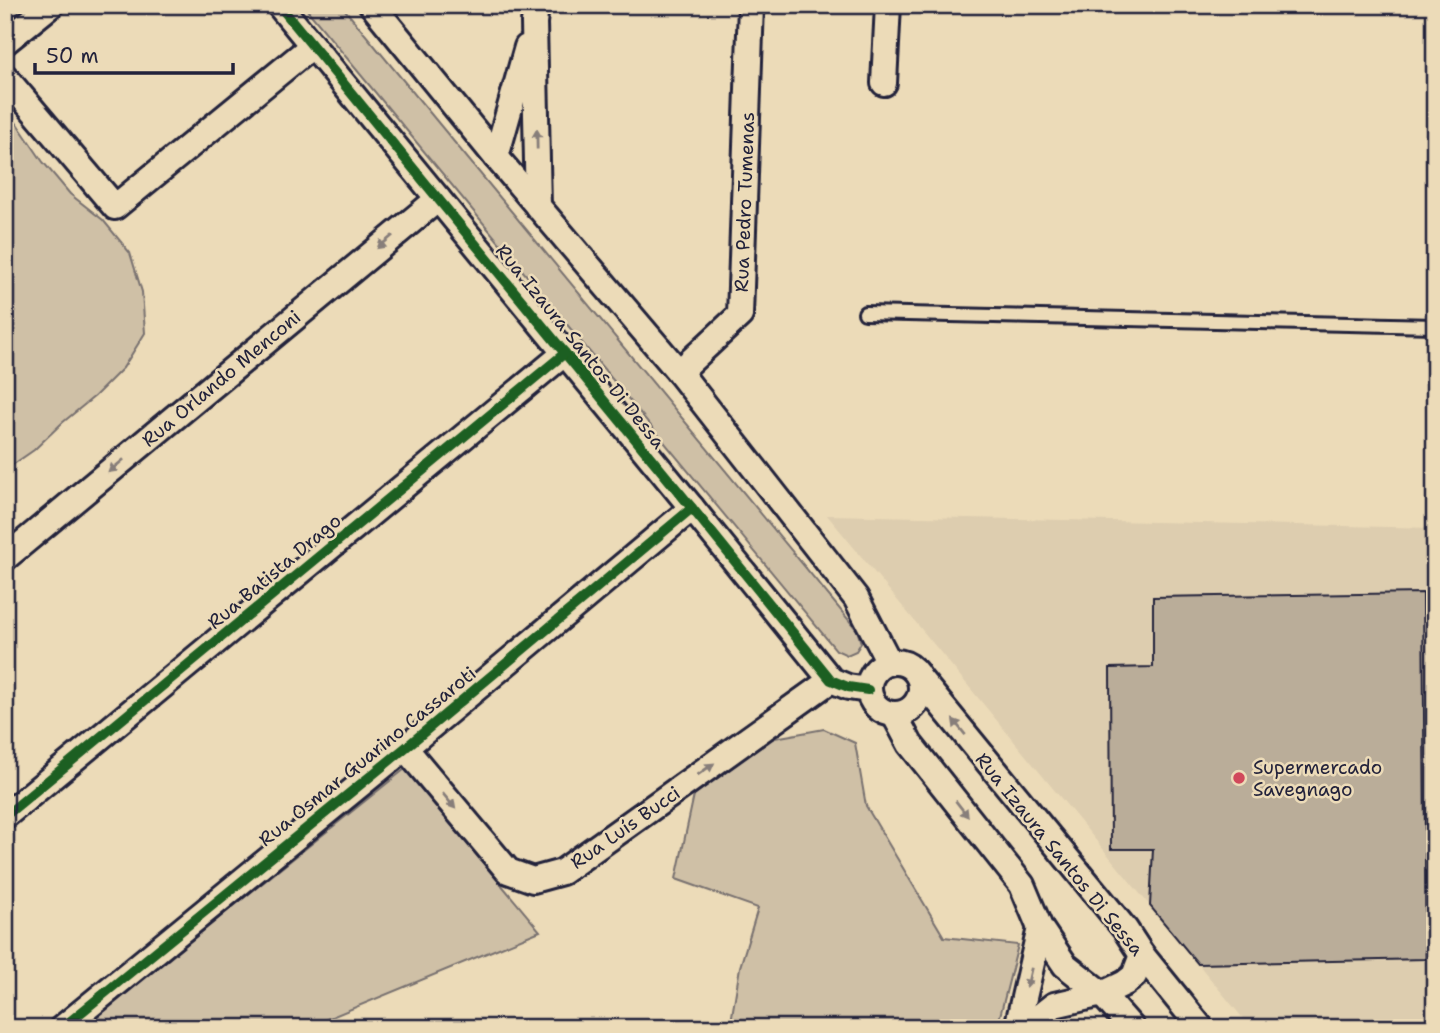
<svg xmlns="http://www.w3.org/2000/svg" width="1440" height="1033" font-family="'Shantell Sans',sans-serif">
	<rect width="100%" height="100%" fill="#ecdbb8"/>
	<filter id="ink" filterUnits="userSpaceOnUse"><feTurbulence type="fractalNoise" baseFrequency=".0143" numOctaves="2"/><feDisplacementMap in="SourceGraphic" scale="14" xChannelSelector="R" yChannelSelector="G"/><feConvolveMatrix kernelMatrix="1 2 1 2 8 2 1 2 1" color-interpolation-filters="sRGB"/></filter>
	<g filter="url(#ink)">
		<path fill="#ddcdaf" d="M827,515L1435,528V1028H1251Z"/>
		<g fill="#cfc0a6" stroke="#787170" stroke-width="2">
			<path d="M303,5H341L857,630L861,643L856,651L847,655L836,650Z"/>
			<path d="M5,106L43,162L70,194L103,220L130,253L142,292L145,333L123,368L95,396L62,423L34,450L5,470Z"/>
			<path d="M824,729L855,743L866,806L944,937L1018,945L997,1028H730L740,967L758,908L676,879L694,795L764,740Z"/>
			<path d="M405,769L540,931L305,1028H81Z"/>
		</g>
		<path fill="#baad99" stroke="#22223b" stroke-width="2" d="M1423,593L1426,959L1198,964L1150,906L1153,849H1111L1110,668L1153,667V597Z"/>
		<g fill="none" stroke-linecap="round" stroke-linejoin="round">
			<g stroke="#22223b" stroke-width="18">
				<path id="service" d="M865,313L1435,326"/>
			</g>
			<g stroke="#22223b" stroke-width="30">
				<g id="minor">
					<path d="M279,5L692,508L831,680L848,687L868,690"/>
					<path d="M372,5L496,157L679,372L856,598L889,662"/>
					<path d="M536,5L534,23L538,207"/>
					<path d="M5,42L51,5"/>
					<path d="M5,77L115,207L312,46"/>
					<path d="M884,83L888,5"/>
					<path d="M496,157L527,47"/>
					<path d="M679,372L740,315L751,5"/>
					<path d="M5,558L438,199"/>
					<circle cx="895" cy="688" r="26"/>
					<path d="M920,679L1125,929L1142,955L1201,1028"/>
					<path d="M894,714L910,744L1022,885L1040,928L1065,965L1102,994L1132,1028"/>
					<path d="M405,748L508,871L533,880L562,872L831,680"/>
					<path d="M5,816L565,353"/>
					<path d="M62,1028L405,748L692,508"/>
					<path d="M1017,1028L1040,928"/>
					<path d="M1025,1028L1054,1005L1102,994L1125,983L1134,976L1142,955"/>
				</g>
			</g>
			<use href="#service" stroke="#ecdbb8" stroke-width="12"/>
			<use href="#minor" stroke="#ecdbb8" stroke-width="24"/>
			<g stroke="#ecdbb8" stroke-width="15">
				<g id="cycleway">
					<path d="M279,5L692,508L831,680L848,687L868,690"/>
					<path d="M5,816L565,353"/>
					<path d="M62,1028L405,748L692,508"/>
				</g>
			</g>
			<use href="#cycleway" stroke="#1b5e20" stroke-width="10"/>
		</g>
		<defs><path id="oneway-solid" d="M-6-.8H1V-3.2L6.5 0L1 3.2V.8H-6Z" transform="scale(1.75)"/></defs>
		<g fill="#877e7a">
			<use href="#oneway-solid" transform="translate(537 139) rotate(-91)"/>
			<use href="#oneway-solid" transform="translate(385 242) rotate(140)"/>
			<use href="#oneway-solid" transform="translate(116 466) rotate(140)"/>
			<use href="#oneway-solid" transform="translate(959 727) rotate(-129)"/>
			<use href="#oneway-solid" transform="translate(706 769) rotate(-35)"/>
			<use href="#oneway-solid" transform="translate(449 801) rotate(50)"/>
			<use href="#oneway-solid" transform="translate(962 809) rotate(52)"/>
			<use href="#oneway-solid" transform="translate(1029 978) rotate(103)"/>
		</g>
	</g>
	<circle fill="#d1495b" stroke="#ecdbb8" stroke-width="2.5" cx="1239" cy="778" r="7"/>
	<g text-anchor="middle" stroke-width="5" stroke-linejoin="round" paint-order="stroke">
		<g font-size="19" fill="#22223b" stroke="#ecdbb8">
			<text transform="translate(744 202) rotate(-88)" y="7">Rua Pedro Tumenas</text>
			<text transform="translate(581 346) rotate(51)" y="7">Rua Izaura Santos Di Dessa</text>
			<text transform="translate(221 378) rotate(-40)" y="7">Rua Orlando Menconi</text>
			<text transform="translate(274 571) rotate(-40)" y="7">Rua Batista Drago</text>
			<text transform="translate(367 756) rotate(-39)" y="7">Rua Osmar Guarino Cassaroti</text>
			<text transform="translate(625 827) rotate(-35)" y="7">Rua Luís Bucci</text>
			<text transform="translate(1060 854) rotate(51)" y="7">Rua Izaura Santos Di Sessa</text>
		</g>
		<g font-size="19" fill="#22223b" stroke="#ecdbb8" text-anchor="start">
			<text x="1253" y="774">Supermercado<tspan x="1253" dy="22">Savegnago</tspan></text>
		</g>
	</g>
	<rect width="1440" height="1033" fill="none" stroke="#ecdbb8" stroke-width="28"/>
	<rect x="14" y="14" width="1412" height="1005" fill="none" stroke="#22223b" stroke-width="2.5" filter="url(#ink)"/>
	<path d="M35 63v10h198v-10" fill="none" stroke="#22223b" stroke-width="3.5"/>
	<text x="46" y="63" font-size="21" fill="#22223b" stroke="#ecdbb8" stroke-width="5" paint-order="stroke">50 m</text>
</svg>
